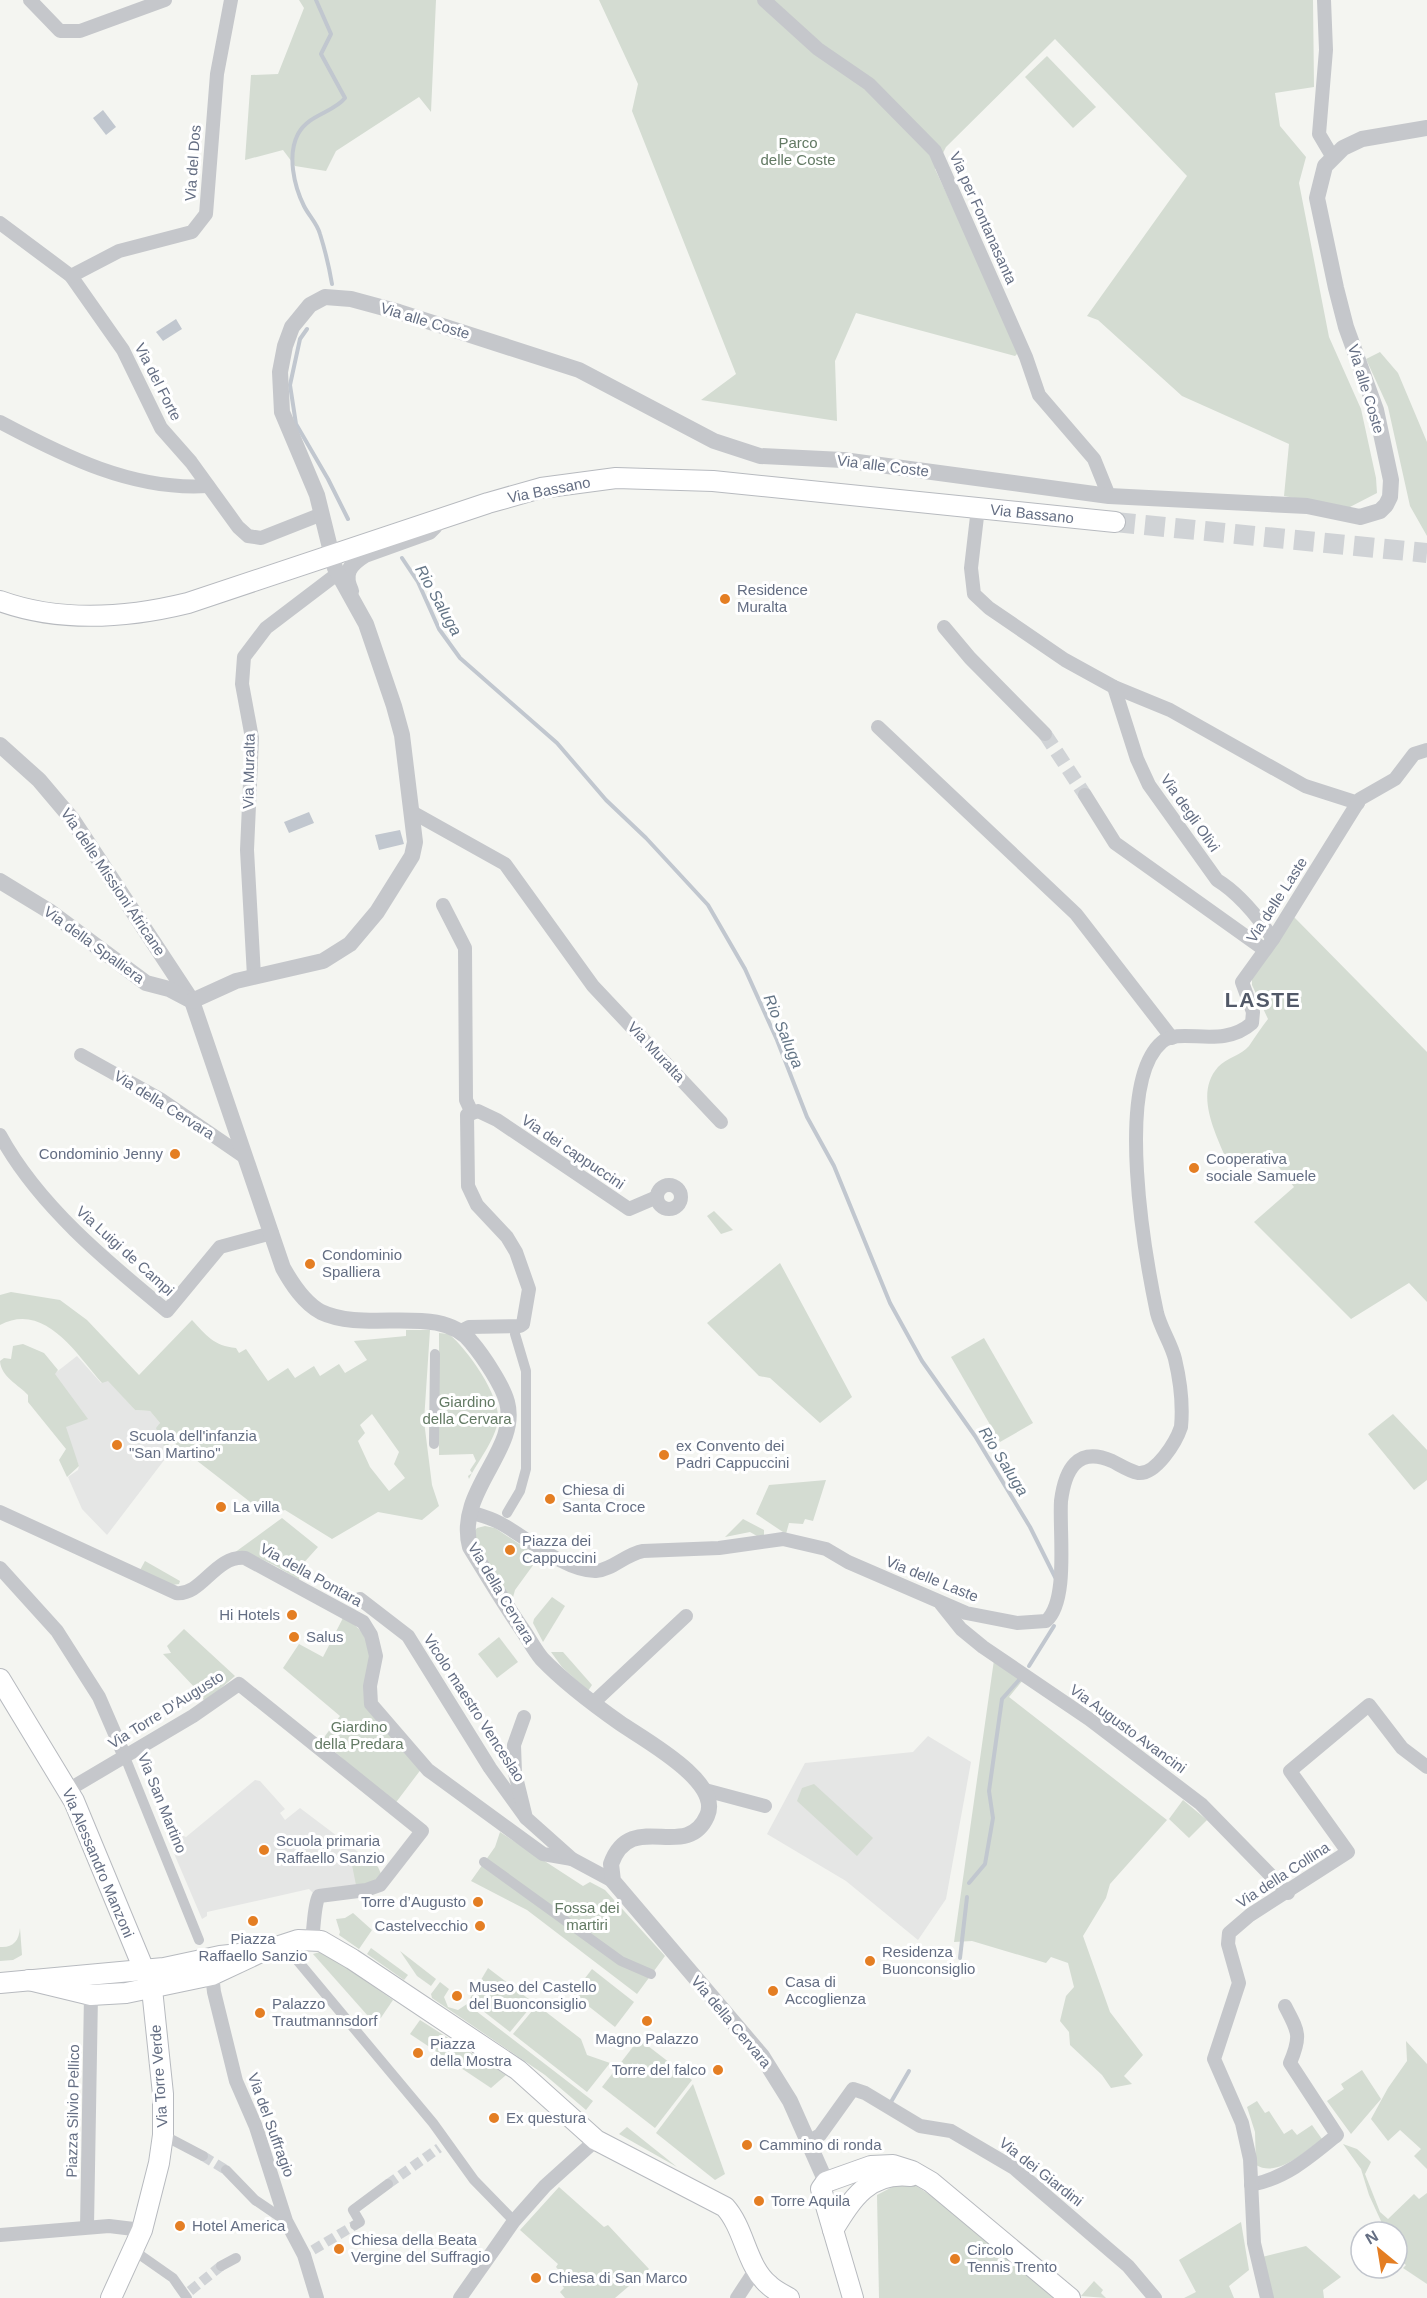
<svg xmlns="http://www.w3.org/2000/svg" width="1427" height="2298" font-family="Helvetica,sans-serif">
	<rect width="100%" height="100%" fill="#f4f5f1"/>
	<g fill="#e5e6e5">
		<path d="M77,1356L101,1383L108,1380L135,1410L150,1411L160,1423L157,1429L168,1455L107,1535L82,1509L68,1477L78,1470L79,1466L68,1438L54,1374Z"/>
		<path d="M928,1736L971,1762L946,1899L918,1940L846,1881L767,1834L805,1763L913,1752Z"/>
		<path d="M255,1780L260,1781L285,1809L280,1813L285,1820L300,1808L378,1867L377,1882L313,1893L309,1889L207,1912V1916L202,1919L170,1844L181,1835L186,1837Z"/>
	</g>
	<g fill="#d4dcd2" fill-rule="evenodd">
		<path d="M299,0H436L431,112L419,97L336,151L326,171L295,166L283,150L245,160L251,75L278,74L304,8Z"/>
		<path d="M599,0H1313L1314,87L1275,93L1280,126L1306,157L1299,183L1329,337L1361,409L1376,478L1377,493L1348,508L1284,496L1289,444L1182,396L1098,320L1087,316L1187,176L1055,39L946,147L935,169L1020,351L1015,356L856,313L835,361L837,421L701,400L736,374L632,111L638,84Z"/>
		<path d="M1047,56L1096,107L1073,128L1025,77Z"/>
		<path d="M1380,352L1398,373L1427,442V536L1410,506L1388,407L1366,359Z"/>
		<path d="M1294,917L1427,1052V1302L1409,1283L1351,1319L1254,1222L1294,1187L1267,1152L1227,1161C1216,1134 1194,1094 1218,1067C1226,1058 1242,1055 1249,1046C1255,1037 1261,1028 1268,1019L1252,985V975Z"/>
		<path d="M714,1211L733,1230L721,1234L707,1216Z"/>
		<path d="M780,1263L852,1397L820,1423L770,1378L759,1376L707,1323Z"/>
		<path d="M11,1292L60,1300L87,1320L139,1375L192,1320C206,1335 214,1346 236,1348L239,1353L246,1349L268,1381L288,1368L295,1378L314,1366L320,1376L339,1364L345,1373L367,1360L354,1341L406,1336V1330H430L424,1421L432,1485L439,1506L422,1520L378,1512L332,1539L285,1510L267,1515L169,1439L168,1455L156,1428L160,1423L150,1411L135,1410L108,1381L102,1383C77,1355 45,1301 0,1325V1295ZM372,1414L399,1452L394,1464L405,1478L389,1491L370,1467L358,1441L365,1433L360,1425Z"/>
		<path d="M439,1333L449,1334C467,1349 501,1396 498,1421C495,1440 478,1461 469,1479L468,1476L472,1473L470,1470L476,1461L473,1454L439,1455Z"/>
		<path d="M984,1338L1033,1423L1000,1442L951,1357Z"/>
		<path d="M23,1344L44,1353L58,1370L55,1374L88,1419L66,1427L79,1466L67,1477L59,1460L66,1449L28,1402V1395C19,1385 1,1377 0,1361L4,1358L11,1359L13,1346Z"/>
		<path d="M1393,1414L1427,1450V1480L1414,1490L1368,1434Z"/>
		<path d="M826,1480L813,1521L805,1519L803,1524L789,1523L786,1534L756,1514L769,1485Z"/>
		<path d="M282,1518L318,1547L300,1567L299,1580C277,1567 259,1554 234,1553Z"/>
		<path d="M743,1519L764,1530V1535L757,1536L750,1532L725,1537Z"/>
		<path d="M485,1526L495,1528L539,1557L515,1590L512,1601L471,1535L477,1528Z"/>
		<path d="M145,1561L180,1581L179,1584L166,1586L139,1572Z"/>
		<path d="M552,1597L565,1606L543,1642L533,1623L534,1619Z"/>
		<path d="M344,1616C377,1641 371,1653 364,1691L422,1768L394,1805L322,1740L340,1716L283,1668L299,1644L323,1657Z"/>
		<path d="M184,1629L235,1676L205,1702L198,1691L163,1654L171,1653L167,1646Z"/>
		<path d="M499,1637L518,1662L497,1678L478,1654Z"/>
		<path d="M551,1652H563L592,1685L588,1691L562,1667Z"/>
		<path d="M994,1660L1023,1680L1009,1697L1167,1820L1110,1884L1106,1898L1083,1936L1110,2012L1143,2055L1124,2076L1132,2084L1111,2088L1102,2075L1070,2045L1069,2032L1060,2021L1066,1996L1074,1987L1068,1963L1051,1957L1046,1963L972,1941L954,1942Z"/>
		<path d="M814,1784L873,1838L857,1856L797,1801L802,1788Z"/>
		<path d="M1183,1800L1207,1820L1189,1838L1169,1819Z"/>
		<path d="M500,1832L583,1886L590,1882L605,1890L665,1956L637,1994L527,1910L471,1881L495,1847Z"/>
		<path d="M363,1856L378,1867L382,1876L357,1890L351,1860Z"/>
		<path d="M353,1913L372,1930L359,1949L339,1935L340,1932L336,1919L345,1918Z"/>
		<path d="M20,1928L22,1955L13,1960L0,1961V1947C13,1948 19,1941 20,1928Z"/>
		<path d="M371,1948L408,1975L404,1980L367,1954Z"/>
		<path d="M323,1951L393,2000L376,2025L313,1954Z"/>
		<path d="M400,1951L436,1979L431,1986L417,1976Z"/>
		<path d="M488,1968L534,2003L510,2032L469,2000Z"/>
		<path d="M592,1969L634,2002L615,2027L573,1994Z"/>
		<path d="M440,1982L449,1989L444,1997L448,2007L458,2010L467,2004L593,2101L586,2110L545,2075L432,1998L431,1994Z"/>
		<path d="M537,2005L581,2039L587,2055L610,2063L587,2092L513,2034Z"/>
		<path d="M420,2020L506,2075L491,2088L410,2034Z"/>
		<path d="M639,2039L692,2080L655,2128L602,2087Z"/>
		<path d="M1406,2041L1427,2064V2169L1414,2156L1421,2149L1400,2130L1388,2141L1371,2119L1388,2088L1407,2061Z"/>
		<path d="M1362,2070L1381,2099L1351,2134L1327,2101L1344,2089L1341,2084Z"/>
		<path d="M693,2084L725,2174L715,2180L656,2133Z"/>
		<path d="M1257,2101L1265,2113L1269,2111L1284,2134L1292,2129L1297,2135L1312,2125L1322,2139C1305,2151 1278,2178 1256,2165L1255,2132L1247,2107Z"/>
		<path d="M627,2127L677,2167L619,2134Z"/>
		<path d="M1343,2144L1357,2149L1371,2162L1365,2174L1380,2212L1388,2219L1414,2194L1419,2199L1427,2193V2284L1403,2268L1406,2265L1400,2260L1405,2253L1397,2246V2232H1386L1369,2195L1361,2169Z"/>
		<path d="M898,2184L915,2185L933,2197L1056,2298H879L877,2195Z"/>
		<path d="M559,2187L604,2227L608,2225L649,2269L615,2298H565L560,2292L564,2288L558,2280L563,2275L556,2267L558,2264L520,2230Z"/>
		<path d="M1241,2222L1249,2270L1229,2286L1234,2298H1184L1196,2292L1179,2260Z"/>
		<path d="M1306,2246L1341,2277L1323,2290L1324,2298H1271L1262,2257Z"/>
		<path d="M1094,2281L1103,2290L1101,2293L1106,2298L1081,2296Z"/>
	</g>
	<g fill="#c1c7cf">
		<path d="M103,110L116,127L106,135L93,118Z"/>
		<path d="M176,319L182,329L163,341L156,332Z"/>
		<path d="M309,812L314,823L289,833L284,822Z"/>
		<path d="M400,830L404,844L379,850L375,835Z"/>
	</g>
	<g fill="none" stroke-linecap="round" stroke-linejoin="round">
		<g stroke="#c1c7cf" stroke-width="4">
			<path d="M316,0L331,34L321,54L345,98C333,113 309,114 298,134C287,155 294,186 304,206C309,216 317,223 320,234C325,250 329,266 332,284"/>
			<path d="M307,329L300,339L290,385L296,424L328,479L348,519"/>
			<path d="M402,558L418,582L439,629L460,658L557,743L606,800L646,838L708,905L745,969L777,1040L807,1117L834,1166L890,1303L922,1361L975,1436L1030,1527L1055,1577"/>
			<path d="M1029,1666L1054,1626"/>
			<path d="M969,1883L985,1864L993,1818L989,1791L1002,1699L1019,1680"/>
			<path d="M960,1958L967,1897"/>
			<path d="M891,2102L909,2071"/>
		</g>
		<g stroke="#d0d3d6" stroke-width="10" stroke-dasharray="10 5" stroke-linecap="butt">
			<path d="M203,2156L226,2170"/>
			<path d="M388,2184L439,2148"/>
			<path d="M313,2250L355,2225"/>
			<path d="M190,2291L221,2266"/>
		</g>
		<path stroke="#d0d3d6" stroke-width="14" stroke-dasharray="14 7" stroke-linecap="butt" d="M1045,734L1085,795"/>
		<path stroke="#d0d3d6" stroke-width="20" stroke-dasharray="20 10" stroke-linecap="butt" d="M1115,522L1427,553"/>
		<g stroke="#b7babf" stroke-width="22">
			<g id="secondary">
				<path d="M0,601C61,623 127,618 188,603L488,503L541,488L616,478L713,481L1115,522"/>
				<path d="M0,1679L74,1801L152,1989L163,2094V2135L159,2163L142,2230L111,2298"/>
				<path d="M29,1980L91,1995L126,1993L212,1975L261,1952L298,1940L321,1941L352,1959L518,2070L596,2140L725,2207C745,2229 746,2266 769,2285C774,2290 782,2294 789,2298"/>
				<path d="M0,1983L164,1968L220,1956L249,1953"/>
				<path d="M833,2230C852,2199 869,2171 911,2176"/>
				<path d="M853,2298L821,2189L826,2182L871,2166L893,2165L912,2171L931,2182L1070,2298"/>
			</g>
		</g>
		<g stroke="#c5c7cb" stroke-width="10">
			<path d="M434,1444L435,1354"/>
			<path d="M507,1513L520,1491L526,1469V1371L515,1334"/>
			<path d="M125,1757L199,1940"/>
			<path d="M484,1862L621,1961L651,1974"/>
			<path d="M287,1943L297,1960L433,2123L474,2180L514,2221"/>
			<path d="M163,2135L203,2156"/>
			<path d="M226,2170L255,2200L286,2221"/>
			<path d="M355,2225L360,2222L353,2210L388,2184"/>
			<path d="M133,2250L173,2278L187,2298"/>
			<path d="M221,2266L236,2258"/>
		</g>
		<g stroke="#c5c7cb" stroke-width="14">
			<path d="M30,0L60,31H80L165,0"/>
			<path d="M764,0L818,49L869,84L935,151L1026,357L1039,395L1094,459L1109,496"/>
			<path d="M1324,0L1326,50L1319,134L1332,156"/>
			<path d="M0,223L71,276L123,350L161,428L191,462L238,527L248,536L261,538L322,514"/>
			<path d="M71,276L119,251L192,232L206,214L217,74L231,0"/>
			<path d="M0,422C64,456 133,491 208,486"/>
			<path d="M978,508L971,568L974,594L989,608L1065,660L1114,687L1170,710L1305,786L1358,803"/>
			<path d="M944,627L970,658L1045,734"/>
			<path d="M1114,687L1137,759L1149,785L1217,880C1240,894 1258,917 1273,939"/>
			<path d="M878,727L1076,914L1172,1038"/>
			<path d="M1085,795L1115,843L1265,950"/>
			<path d="M412,812L505,864L593,986L721,1122"/>
			<path d="M443,905L465,948L466,1100L472,1113"/>
			<path d="M254,976L247,850L252,738L242,684L244,657L266,628L337,574"/>
			<path d="M81,1055L160,1099L246,1158"/>
			<path d="M0,1135C38,1205 106,1261 167,1311L220,1247L272,1233"/>
			<circle cx="669" cy="1197" r="12"/>
			<path d="M461,1331L469,1327L520,1326L523,1324L529,1289L516,1252L507,1237L477,1205L468,1186L467,1115L478,1111L497,1120L629,1209L657,1197"/>
			<path d="M0,1512L176,1593C202,1596 215,1555 245,1558L363,1622L371,1635L376,1656L370,1686L371,1704L428,1770L543,1854L572,1859"/>
			<path d="M470,1512C480,1515 491,1518 500,1523C526,1537 566,1572 596,1571C612,1570 626,1554 643,1551L719,1548L783,1539L826,1549L848,1562L966,1613L1017,1623L1046,1621C1069,1601 1059,1532 1061,1501C1065,1470 1077,1446 1112,1461C1120,1465 1129,1471 1138,1473C1156,1475 1176,1442 1181,1427C1183,1406 1180,1380 1175,1359C1171,1343 1161,1329 1157,1313C1145,1256 1114,1083 1162,1042C1181,1026 1222,1050 1252,1023L1253,1012L1242,982L1273,939L1360,799L1395,779L1414,754L1427,750"/>
			<path d="M0,1568L57,1631L99,1697L125,1757"/>
			<path d="M360,1599L408,1636L490,1768L526,1818"/>
			<path d="M941,1604L961,1629L983,1647L1089,1719L1201,1804L1288,1893"/>
			<path d="M593,1703L686,1616"/>
			<path d="M524,1717L514,1745L515,1773L526,1818L572,1859L613,1881"/>
			<path d="M68,1790L193,1716L239,1684L422,1831L380,1885L366,1890L319,1896C314,1904 314,1928 312,1939"/>
			<path d="M705,1790L765,1806"/>
			<path d="M211,1966L214,1992L236,2081L256,2127L286,2221L304,2255L317,2298"/>
			<path d="M808,2142L820,2135L853,2089L865,2093L920,2126L951,2131L1014,2168L1128,2266L1155,2298"/>
			<path d="M1251,2185C1286,2178 1309,2158 1337,2135L1290,2063C1302,2035 1298,2031 1285,2006"/>
			<path d="M87,2227L91,1995"/>
			<path d="M0,2235L109,2226L142,2230"/>
			<path d="M460,2298L514,2221L545,2186L596,2140"/>
			<path d="M737,2298L756,2269"/>
			<path d="M1267,2298L1254,2243L1250,2159L1242,2123L1214,2059L1239,1983L1228,1944L1229,1933L1250,1915L1348,1852L1290,1771L1369,1705L1402,1748L1427,1767"/>
		</g>
		<g stroke="#c5c7cb" stroke-width="16">
			<path d="M351,591C343,574 349,565 365,555L429,532L435,526"/>
			<path d="M0,745L39,780L72,819L192,1001L283,1268C292,1284 304,1303 321,1312C367,1334 441,1302 472,1343C483,1356 503,1386 507,1402C520,1450 455,1491 470,1547C488,1576 505,1605 524,1632C530,1641 535,1651 542,1659C565,1683 593,1704 620,1723C643,1739 723,1782 707,1816C686,1863 631,1808 611,1864L613,1881L762,2056L790,2101L826,2182"/>
			<path d="M0,881L49,911L146,983L169,989L188,999"/>
			<path d="M192,1001L236,981L323,961L350,944L377,912L412,856L415,842L402,735L394,706L366,624L335,568L317,495L282,412L280,372L285,346L292,327L310,305L325,297L351,299L399,312L579,370L714,441L760,456L843,460L1109,496L1307,506L1360,517L1380,511L1386,505L1390,497L1391,480L1376,410L1346,327L1336,288L1317,198L1325,166L1343,148L1362,139L1427,128"/>
		</g>
		<use href="#secondary" stroke="#fff" stroke-width="20"/>
	</g>
	<g fill="#e47e23" stroke="#fff" stroke-width="2">
		<circle cx="725" cy="599" r="6"/>
		<circle cx="175" cy="1154" r="6"/>
		<circle cx="1194" cy="1168" r="6"/>
		<circle cx="310" cy="1264" r="6"/>
		<circle cx="117" cy="1445" r="6"/>
		<circle cx="664" cy="1455" r="6"/>
		<circle cx="550" cy="1499" r="6"/>
		<circle cx="221" cy="1507" r="6"/>
		<circle cx="510" cy="1550" r="6"/>
		<circle cx="292" cy="1615" r="6"/>
		<circle cx="294" cy="1637" r="6"/>
		<circle cx="264" cy="1850" r="6"/>
		<circle cx="478" cy="1902" r="6"/>
		<circle cx="253" cy="1921" r="6"/>
		<circle cx="480" cy="1926" r="6"/>
		<circle cx="870" cy="1961" r="6"/>
		<circle cx="773" cy="1991" r="6"/>
		<circle cx="457" cy="1996" r="6"/>
		<circle cx="260" cy="2013" r="6"/>
		<circle cx="647" cy="2021" r="6"/>
		<circle cx="418" cy="2053" r="6"/>
		<circle cx="718" cy="2070" r="6"/>
		<circle cx="494" cy="2118" r="6"/>
		<circle cx="747" cy="2145" r="6"/>
		<circle cx="759" cy="2201" r="6"/>
		<circle cx="180" cy="2226" r="6"/>
		<circle cx="339" cy="2249" r="6"/>
		<circle cx="955" cy="2259" r="6"/>
		<circle cx="536" cy="2278" r="6"/>
	</g>
	<g text-anchor="middle" stroke-width="6" stroke-linejoin="round" paint-order="stroke">
		<g font-size="15" fill="#637a64" stroke="#fff">
			<text x="798" y="148">Parco<tspan x="798" dy="17">delle Coste</tspan></text>
			<text x="467" y="1407">Giardino<tspan x="467" dy="17">della Cervara</tspan></text>
			<text x="359" y="1732">Giardino<tspan x="359" dy="17">della Predara</tspan></text>
			<text x="587" y="1913">Fossa dei<tspan x="587" dy="17">martiri</tspan></text>
		</g>
		<g font-size="15" fill="#646e83" stroke="#fff">
			<text transform="translate(193 163) rotate(-86)" y="5">Via del Dos</text>
			<text transform="translate(983 218) rotate(66)" y="5">Via per Fontanasanta</text>
			<text transform="translate(425 321) rotate(17)" y="5">Via alle Coste</text>
			<text transform="translate(158 382) rotate(63)" y="5">Via del Forte</text>
			<text transform="translate(1366 389) rotate(73)" y="5">Via alle Coste</text>
			<text transform="translate(883 466) rotate(7)" y="5">Via alle Coste</text>
			<text transform="translate(549 490) rotate(-11)" y="5">Via Bassano</text>
			<text transform="translate(1032 514) rotate(6)" y="5">Via Bassano</text>
			<text transform="translate(249 771) rotate(-89)" y="5">Via Muralta</text>
			<text transform="translate(1190 813) rotate(55)" y="5">Via degli Olivi</text>
			<text transform="translate(113 882) rotate(56)" y="5">Via delle Missioni Africane</text>
			<text transform="translate(1277 900) rotate(-57)" y="5">Via delle Laste</text>
			<text transform="translate(94 945) rotate(36)" y="5">Via della Spalliera</text>
			<text transform="translate(656 1052) rotate(47)" y="5">Via Muralta</text>
			<text transform="translate(164 1105) rotate(32)" y="5">Via della Cervara</text>
			<text transform="translate(573 1152) rotate(34)" y="5">Via dei cappuccini</text>
			<text transform="translate(125 1251) rotate(42)" y="5">Via Luigi de Campi</text>
			<text transform="translate(311 1575) rotate(29)" y="5">Via della Pontara</text>
			<text transform="translate(932 1579) rotate(22)" y="5">Via delle Laste</text>
			<text transform="translate(501 1593) rotate(59)" y="5">Via della Cervara</text>
			<text transform="translate(474 1708) rotate(57)" y="5">Vicolo maestro Venceslao</text>
			<text transform="translate(166 1710) rotate(-32)" y="5">Via Torre D'Augusto</text>
			<text transform="translate(1128 1729) rotate(36)" y="5">Via Augusto Avancini</text>
			<text transform="translate(162 1803) rotate(68)" y="5">Via San Martino</text>
			<text transform="translate(98 1863) rotate(67)" y="5">Via Alessandro Manzoni</text>
			<text transform="translate(1283 1875) rotate(-33)" y="5">Via della Collina</text>
			<text transform="translate(731 2022) rotate(50)" y="5">Via della Cervara</text>
			<text transform="translate(159 2076) rotate(-94)" y="5">Via Torre Verde</text>
			<text transform="translate(73 2111) rotate(-89)" y="5">Piazza Silvio Pellico</text>
			<text transform="translate(271 2125) rotate(70)" y="5">Via del Suffragio</text>
			<text transform="translate(1041 2172) rotate(38)" y="5">Via dei Giardini</text>
		</g>
		<g font-size="15" fill="#646e83" stroke="#fff" text-anchor="start">
			<text x="737" y="595">Residence<tspan x="737" dy="17">Muralta</tspan></text>
			<text x="163" y="1159" text-anchor="end">Condominio Jenny</text>
			<text x="1206" y="1164">Cooperativa<tspan x="1206" dy="17">sociale Samuele</tspan></text>
			<text x="322" y="1260">Condominio<tspan x="322" dy="17">Spalliera</tspan></text>
			<text x="129" y="1441">Scuola dell'infanzia<tspan x="129" dy="17">"San Martino"</tspan></text>
			<text x="676" y="1451">ex Convento dei<tspan x="676" dy="17">Padri Cappuccini</tspan></text>
			<text x="562" y="1495">Chiesa di<tspan x="562" dy="17">Santa Croce</tspan></text>
			<text x="233" y="1512">La villa</text>
			<text x="522" y="1546">Piazza dei<tspan x="522" dy="17">Cappuccini</tspan></text>
			<text x="280" y="1620" text-anchor="end">Hi Hotels</text>
			<text x="306" y="1642">Salus</text>
			<text x="276" y="1846">Scuola primaria<tspan x="276" dy="17">Raffaello Sanzio</tspan></text>
			<text x="466" y="1907" text-anchor="end">Torre d’Augusto</text>
			<text x="468" y="1931" text-anchor="end">Castelvecchio</text>
			<text x="253" y="1944" text-anchor="middle">Piazza<tspan x="253" dy="17">Raffaello Sanzio</tspan></text>
			<text x="882" y="1957">Residenza<tspan x="882" dy="17">Buonconsiglio</tspan></text>
			<text x="785" y="1987">Casa di<tspan x="785" dy="17">Accoglienza</tspan></text>
			<text x="469" y="1992">Museo del Castello<tspan x="469" dy="17">del Buonconsiglio</tspan></text>
			<text x="272" y="2009">Palazzo<tspan x="272" dy="17">Trautmannsdorf</tspan></text>
			<text x="647" y="2044" text-anchor="middle">Magno Palazzo</text>
			<text x="430" y="2049">Piazza<tspan x="430" dy="17">della Mostra</tspan></text>
			<text x="706" y="2075" text-anchor="end">Torre del falco</text>
			<text x="506" y="2123">Ex questura</text>
			<text x="759" y="2150">Cammino di ronda</text>
			<text x="771" y="2206">Torre Aquila</text>
			<text x="192" y="2231">Hotel America</text>
			<text x="351" y="2245">Chiesa della Beata<tspan x="351" dy="17">Vergine del Suffragio</tspan></text>
			<text x="967" y="2255">Circolo<tspan x="967" dy="17">Tennis Trento</tspan></text>
			<text x="548" y="2283">Chiesa di San Marco</text>
		</g>
		<g font-size="16" font-style="italic" fill="#647586" stroke="#fff">
			<text transform="translate(439 600) rotate(61)" y="6">Rio Saluga</text>
			<text transform="translate(784 1031) rotate(67)" y="6">Rio Saluga</text>
			<text transform="translate(1004 1461) rotate(58)" y="6">Rio Saluga</text>
		</g>
		<g font-size="21" font-weight="bold" letter-spacing="1.5" fill="#525968" stroke="#fff">
			<text x="1263" y="1007">LASTE</text>
		</g>
	</g>
	<g transform="translate(1379 2250) rotate(330)"><circle r="28" fill="#ffffff" stroke="#c1c5cd" stroke-width="1.5"/>
	<path d="M0-4.5L10 22L0 15L-10 22Z" fill="#e47e23"/>
	<text y="-9" font-size="16" font-weight="bold" text-anchor="middle" fill="#646e83">N</text>
	</g>
</svg>
